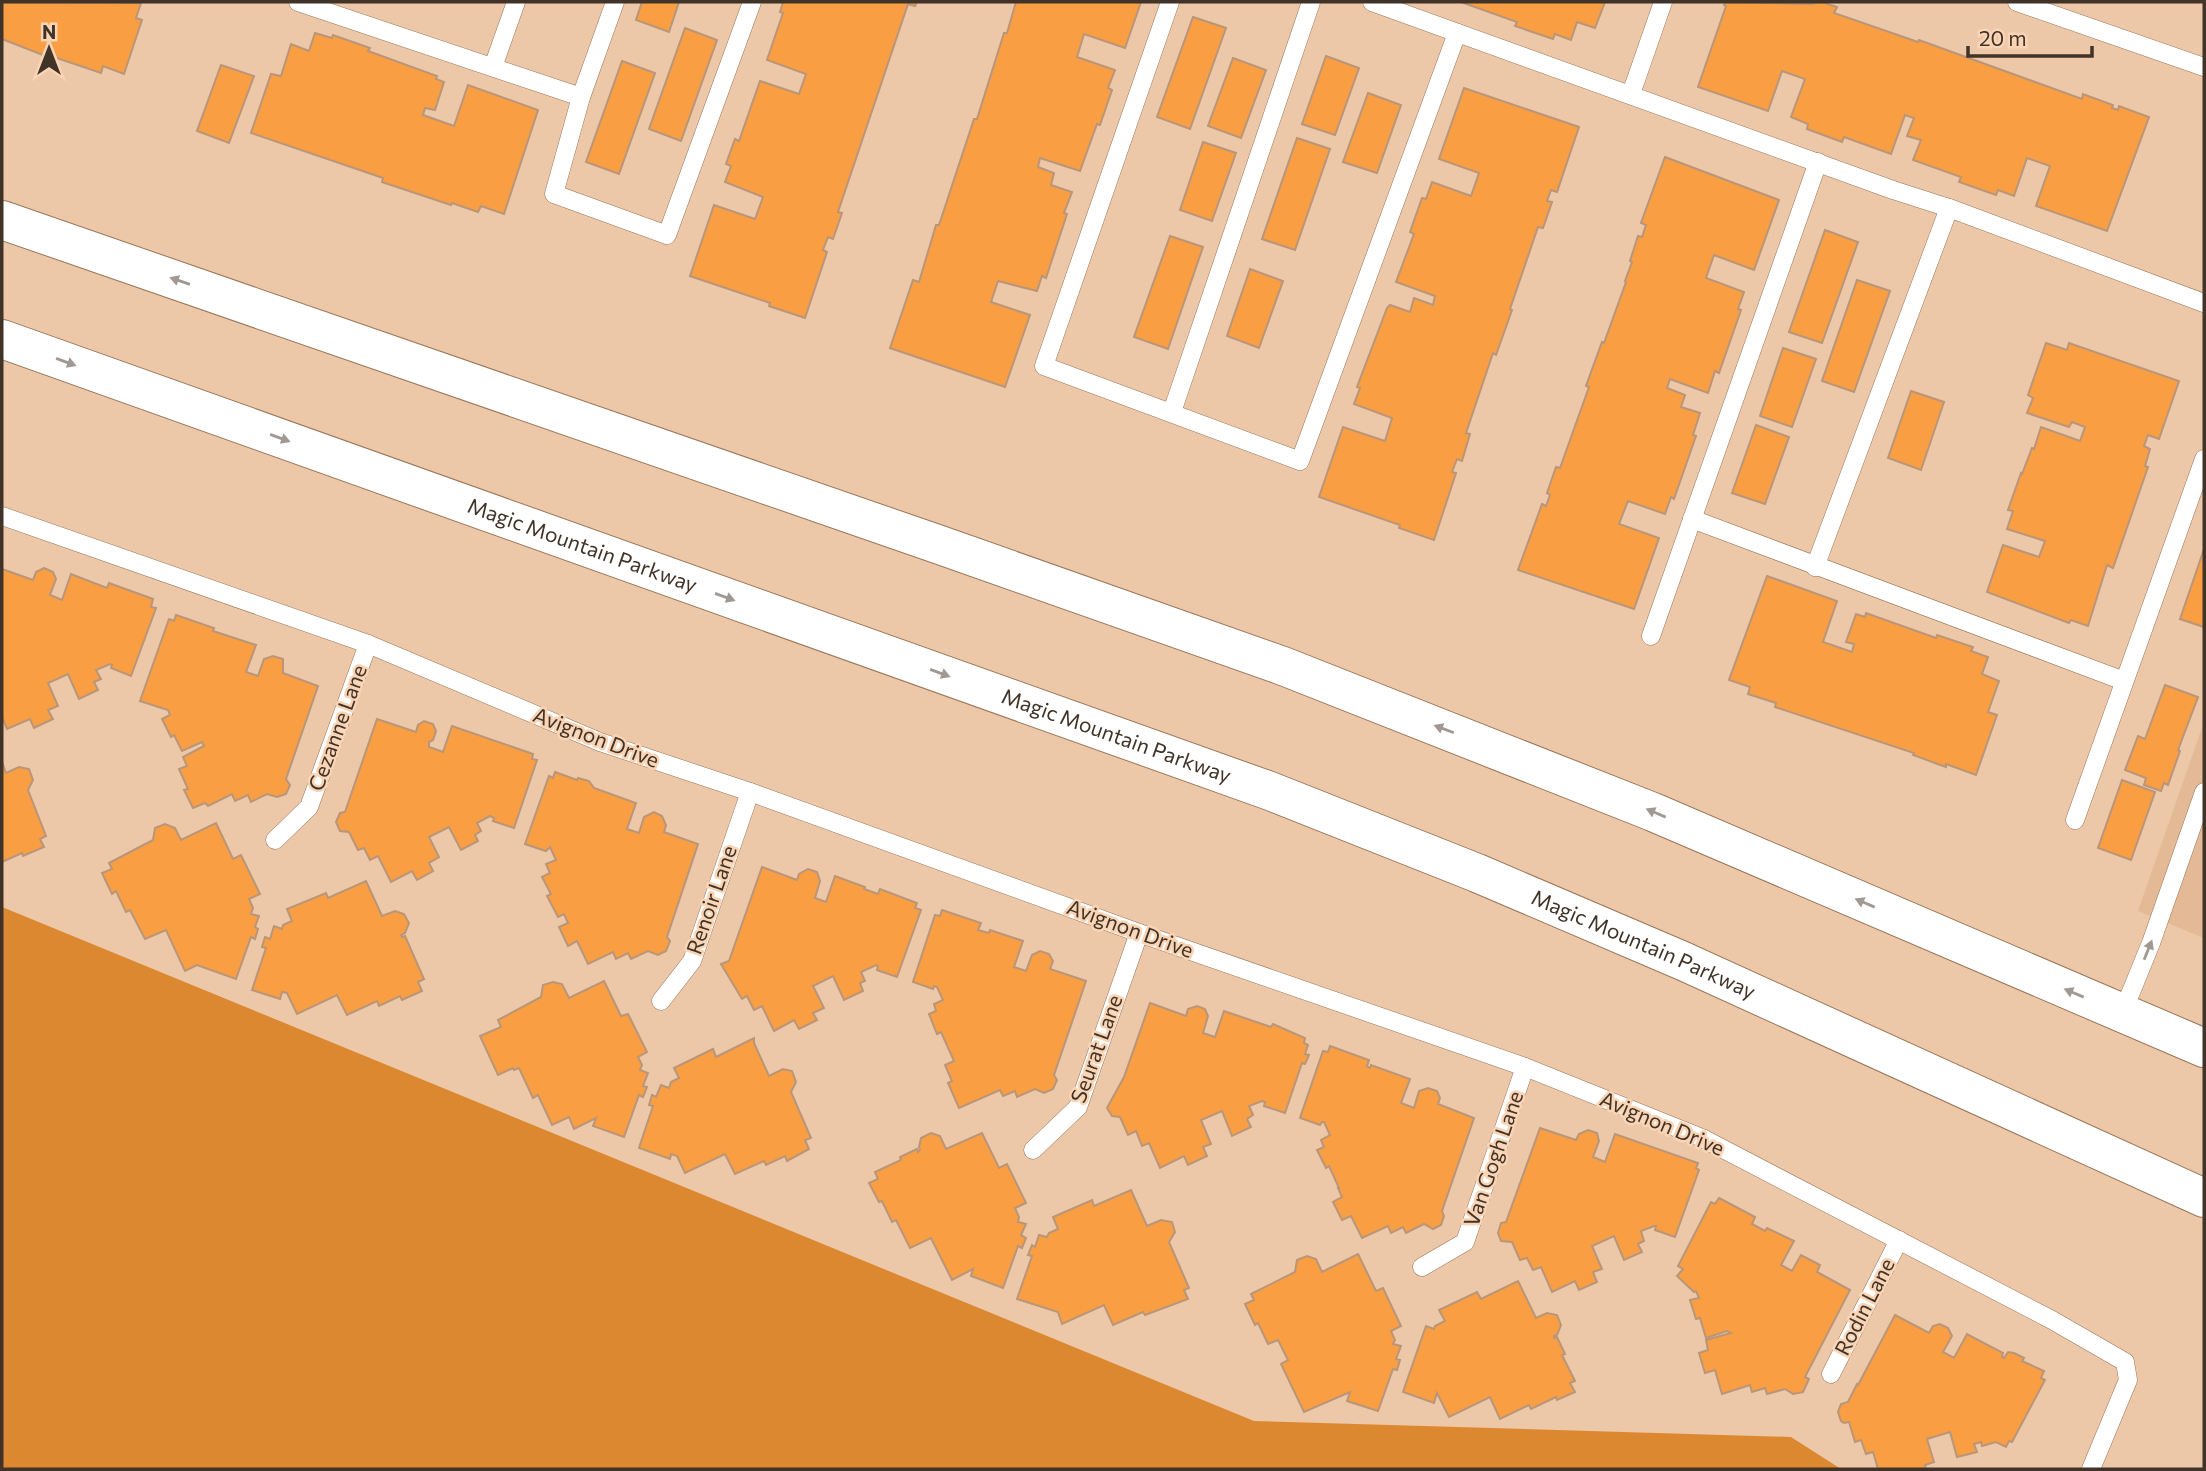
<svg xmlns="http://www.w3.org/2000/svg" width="2206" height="1471" font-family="Commissioner,sans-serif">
	<rect width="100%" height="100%" fill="#ecc7a8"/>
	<path fill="#e4ba96" d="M2204,722V938L2138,911Z"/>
	<path fill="#dc8830" d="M2,907L1254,1421L1791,1437L1841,1469H2Z"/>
	<g fill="#f99e42" stroke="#b99679" stroke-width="2">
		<path d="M2,2L141,3L136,18L142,20L124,74L103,66L101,73L54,57L53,59L2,39Z"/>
		<path d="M642,2H679L669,32L636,20Z"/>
		<path d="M783,2H917L915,6L908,4L838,212L842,213L833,239L828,237L823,250L827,252L805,318L769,306L770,303L690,276L714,205L755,219L763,197L725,182L731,166L726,164L735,139L739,141L760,81L799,94L806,74L767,60L783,13L780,12Z"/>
		<path d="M1016,2H1141L1125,48L1084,34L1077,57L1115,70L1108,88L1112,90L1100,125L1097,124L1080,171L1040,158L1038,167L1054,173L1051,185L1072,192L1064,213L1067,214L1046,278L1042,276L1037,291L998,281L991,302L1030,315L1005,387L890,348L913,280L919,282L936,225H939L974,119H977L1004,33H1007Z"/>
		<path d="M1461,2H1605L1595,28L1577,22L1571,40L1555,34L1553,39L1515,26L1517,22Z"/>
		<path d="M1725,2L1811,4L1822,2L1837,7L1834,13L1918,42L1919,40L2082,99L2083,94L2113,105L2112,108L2118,110L2119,106L2149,117L2107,231L2036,206L2050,166L2027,158L2014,196L1998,190L1996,195L1959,182L1961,177L1913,160L1921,140L1907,136L1914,118L1905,115L1891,154L1844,137L1842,142L1807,129L1808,124L1791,117L1805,79L1782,71L1768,111L1698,87L1726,6L1724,5Z"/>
		<path d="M1193,17L1226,28L1190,129L1157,117Z"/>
		<path d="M685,28L717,40L681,141L649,129Z"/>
		<path d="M315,33L332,38L333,35L370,48L368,51L437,76L436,79L444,82L435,110L425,108L423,115L454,126L468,85L538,110L504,214L481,206L478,212L452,203L451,205L382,182L383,178L251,133L271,74L281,76L291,44L309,51Z"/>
		<path d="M1326,56L1359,68L1335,135L1302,124Z"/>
		<path d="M1233,58L1266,70L1241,138L1208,126Z"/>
		<path d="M622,61L655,73L619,174L586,162Z"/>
		<path d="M221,65L254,76L229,143L197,131Z"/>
		<path d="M1464,88L1579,127L1557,192L1551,190L1547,201L1552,202L1543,228L1538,227L1510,309L1512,310L1496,355L1493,353L1466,433L1470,434L1462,461L1457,459L1452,472L1456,473L1434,540L1399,528L1400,525L1319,497L1343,427L1385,441L1392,418L1354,404L1360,388L1357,387L1387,308L1390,305L1410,312L1414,298L1433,305L1435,296L1396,282L1414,234L1410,232L1422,198L1426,199L1432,182L1471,196L1479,173L1439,159Z"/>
		<path d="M1368,93L1401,105L1377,173L1343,162Z"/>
		<path d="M1297,138L1330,149L1295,250L1262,239Z"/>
		<path d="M1203,142L1236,153L1212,221L1180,210Z"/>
		<path d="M1665,157L1779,200L1754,270L1714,255L1706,278L1744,292L1738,309L1741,310L1719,373L1715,371L1708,393L1670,379L1667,388L1685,395L1681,407L1700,413L1693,435L1696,436L1674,499L1671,497L1665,514L1628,501L1619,524L1659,538L1634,609L1518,570L1542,504L1546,506L1550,495L1547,493L1556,467L1560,468L1589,387L1586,386L1602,342L1604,343L1626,282L1625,281L1632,262L1630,261L1638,236L1642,237L1646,225L1641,223Z"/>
		<path d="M1825,230L1858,242L1822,343L1789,332Z"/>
		<path d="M1170,236L1203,247L1168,349L1134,337Z"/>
		<path d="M1250,269L1283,281L1259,348L1227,336Z"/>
		<path d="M1857,280L1890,291L1854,392L1822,381Z"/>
		<path d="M2046,343L2067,350L2069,343L2179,381L2159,439L2148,435L2144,446L2150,449L2145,466L2148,467L2113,568L2107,565L2088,626L2071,620L2069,623L1987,592L2003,545L2039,557L2045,541L2007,529L2013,511L2008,510L2021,473L2022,474L2032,448L2034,449L2041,427L2080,441L2085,427L2072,422L2069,427L2027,413L2033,398L2028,395Z"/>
		<path d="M1783,348L1816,359L1792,427L1760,416Z"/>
		<path d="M1911,391L1944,402L1921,470L1888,458Z"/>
		<path d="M1756,425L1789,437L1765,504L1732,493Z"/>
		<path d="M2204,549V627L2180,619Z"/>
		<path d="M44,568L53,572L56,579L50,595L62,600L71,574L107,588L109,583L153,599L151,607L156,608L131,676L111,668L112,665L110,664L96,670L101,679L94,682L98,690L79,699L68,674L48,683L58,706L48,710L53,719L34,728L30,719L7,729L2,717V569L33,580L36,572Z"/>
		<path d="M1767,576L1837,601L1823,642L1852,652L1854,644L1846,642L1856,614L1865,617L1866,613L1936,638L1937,635L1973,647L1971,651L1988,657L1982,674L1999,681L1988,712L1997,715L1976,775L1946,764V767L1913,755L1914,753L1775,707L1776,703L1748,694L1750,687L1729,680Z"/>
		<path d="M176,615L214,628L213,631L256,645L246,672L258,676L264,659L273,656L283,659V673L318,686L286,779L290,785L286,794L277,797L267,794L251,802L248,795L235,801L232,794L208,806L205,803L193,808L184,790L188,789L179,769L187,766L183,757L204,746L202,742L182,751L174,735L171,737L162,719L170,715L168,710L140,701L169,619L174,621Z"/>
		<path d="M2165,685L2198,697L2178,750L2180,751L2168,785L2164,783L2161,791L2144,785L2146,778L2125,770L2138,736L2145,739Z"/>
		<path d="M377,719L416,732L418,725L424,721L433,724L436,731L433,740L429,742V747L443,752L452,726L533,754L532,759L537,760L514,828L493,821L494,818L490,816L477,823L481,831L475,835L478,841L461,850L449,827L429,837L439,857L429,863L433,871L417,880L412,871L391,882L378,856L370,860L364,848L358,850L349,832L340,831L336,822L340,813L345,812Z"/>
		<path d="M2,762L6,773L19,767L29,769L33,780L28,790L46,836L40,839L44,847L23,856L22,853L2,862Z"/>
		<path d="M555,772L577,780L578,778L589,781L594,788L636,803L627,829L639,833L644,817L654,812L662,816L666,825L664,832L698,844L667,937L670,941L666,951L658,955L648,951L631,959L628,953L616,959L613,952L588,964L577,941L568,946L559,927L568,923L564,914L558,917L547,896L551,894L542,877L550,873L546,864L556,860L550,847L546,851L525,844L549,776L553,778Z"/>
		<path d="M2122,780L2155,792L2131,860L2098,848Z"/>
		<path d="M216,823L233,859L241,855L260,894L249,899L253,908L251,914L259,916L255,927L258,929L255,939L251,937L236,979L197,965L185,971L166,930L145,939L130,910L126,912L116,891L112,894L102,873L112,869L109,863L153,840L155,828L165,824L175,828L181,840Z"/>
		<path d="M762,867L797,880L799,874L808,869L817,872L820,881L815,898L826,902L835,876L865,887L864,889L878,894L880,889L917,903L915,908L921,910L897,977L877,970L878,966L876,965L861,972L865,981L860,983L863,991L844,1000L833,976L813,986L824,1008L813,1013L817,1020L799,1029L794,1020L774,1031L762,1006L754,1010L747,996L742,999L721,964L729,961Z"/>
		<path d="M366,881L382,916L395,911L404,914L409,923L405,933L401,935L402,937L405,936L424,979L418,982L422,991L402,1000L400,996L379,1006L377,1001L347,1015L337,995L297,1014L287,993L282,992L280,999L252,990L266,948L262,947L265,937L270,939L274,926L282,929L283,925L292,921L287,909L326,893L328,898Z"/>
		<path d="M942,910L981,923L978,930L989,933L990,930L1023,941L1014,967L1026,971L1032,955L1040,951L1049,954L1053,961L1050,969L1086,981L1054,1075L1057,1080L1053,1089L1044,1093L1035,1089L1017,1097L1015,1091L1003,1096L1000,1090L959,1108L948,1083L952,1081L945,1065L954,1061L941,1032L937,1034L929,1014L936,1011L934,1004L943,1000L937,987L934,986L933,989L913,982L935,915L940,916Z"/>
		<path d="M604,981L621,1016L628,1014L647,1052L638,1057L642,1065L640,1070L648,1073L643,1086L647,1087L643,1097L639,1095L624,1137L593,1126L596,1118L574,1129L569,1117L552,1125L538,1095L533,1098L519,1068L514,1070L513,1068L498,1075L480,1036L501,1027L498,1020L541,997L543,985L553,982L562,984L569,998Z"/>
		<path d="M1150,1003L1186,1016L1188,1009L1197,1006L1205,1009L1208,1016L1203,1033L1215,1037L1224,1011L1271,1027L1273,1024L1305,1038L1304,1043L1308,1045L1305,1054L1309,1055L1305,1064L1302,1063L1285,1113L1264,1106L1265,1102L1262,1101L1249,1106L1253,1115L1247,1119L1251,1127L1232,1136L1222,1111L1201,1120L1211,1144L1203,1147L1207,1156L1188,1165L1184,1156L1160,1168L1149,1143L1142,1146L1136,1131L1128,1135L1120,1117L1112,1116L1107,1108L1124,1077Z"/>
		<path d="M754,1038V1043L769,1076L783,1069L792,1071L796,1082L791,1092L811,1138L805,1140L809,1149L787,1161L785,1156L766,1165L764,1161L735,1174L725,1154L685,1173L677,1156L671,1154L670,1159L639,1148L653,1106L649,1105L652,1095L656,1097L661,1085L669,1088L671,1082L679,1078L674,1068L713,1049L716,1057Z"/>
		<path d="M1330,1046L1369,1060L1367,1066L1370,1068L1371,1065L1410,1079L1401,1103L1414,1108L1419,1091L1428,1088L1437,1091L1440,1098L1438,1104L1474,1118L1442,1211L1444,1216L1441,1225L1433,1229L1424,1224L1406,1233L1403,1227L1391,1233L1388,1226L1362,1238L1351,1216L1342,1220L1333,1202L1342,1197L1338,1188H1339L1329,1166L1326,1168L1317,1150L1324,1147L1321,1140L1330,1135L1324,1122H1322L1320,1125L1300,1118L1323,1051L1328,1052Z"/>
		<path d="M1540,1128L1576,1140L1579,1134L1588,1130L1597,1133L1599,1141L1593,1157L1605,1162L1615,1134L1698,1163L1696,1168L1699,1170L1675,1237L1655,1230L1656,1226H1654L1641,1231L1644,1241L1638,1244L1642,1252L1624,1260L1614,1236L1592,1246L1602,1269L1593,1272L1597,1282L1579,1290L1575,1281L1552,1292L1541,1267L1533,1270L1527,1258L1520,1260L1512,1242L1501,1241L1498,1233L1501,1223L1506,1222Z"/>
		<path d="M931,1133L940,1136L946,1149L982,1133L999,1168L1007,1164L1026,1203L1015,1208L1019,1217L1018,1222L1026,1224L1021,1235L1026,1238L1022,1248L1018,1246L1003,1288L971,1276L973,1269L952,1280L931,1238L910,1248L896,1220L892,1222L882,1201L879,1202L869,1183L878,1179L875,1172L901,1160L900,1157L917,1149L918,1152L920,1150L919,1147L921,1138Z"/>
		<path d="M1131,1190L1147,1226L1161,1220L1172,1222L1175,1232L1169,1242L1189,1288L1184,1290L1188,1299L1145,1315L1143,1312L1113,1325L1104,1305L1062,1324L1058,1312L1017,1299L1032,1256L1028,1255L1032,1245L1035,1247L1039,1235L1047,1237L1049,1233L1058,1229L1053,1217L1092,1200L1094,1206Z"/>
		<path d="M1719,1198L1755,1217L1752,1224L1765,1231L1767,1228L1794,1241L1781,1265L1792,1271L1801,1255L1820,1265L1817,1272L1850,1290L1805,1377L1809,1379L1803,1392L1793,1394L1785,1389L1767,1394L1765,1388L1752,1392L1750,1385L1722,1394L1715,1370L1705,1373L1699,1353L1708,1350L1706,1340L1731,1333L1727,1331L1706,1338L1700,1318L1696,1319L1690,1300L1699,1298L1696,1291L1694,1292L1677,1276L1683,1269L1678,1266L1711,1202L1715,1204Z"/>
		<path d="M1358,1254L1376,1291L1383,1288L1401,1326L1391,1331L1395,1340L1393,1344L1401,1346L1396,1359L1400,1360L1397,1370L1393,1369L1378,1411L1347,1401L1350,1392L1304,1412L1281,1364L1288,1360L1278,1340L1268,1344L1258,1323L1255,1325L1245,1304L1254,1300L1251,1294L1295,1272L1297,1260L1307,1256L1316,1259L1322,1272Z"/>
		<path d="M1518,1281L1536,1318L1547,1313L1557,1315L1561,1325L1557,1335L1554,1336V1338L1557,1337L1565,1354L1562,1355L1575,1381L1570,1383L1575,1392L1557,1400L1556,1397L1531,1409L1529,1405L1500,1419L1490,1397L1449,1417L1437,1393L1434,1403L1403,1392L1426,1326L1434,1329L1435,1326L1445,1321L1439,1310L1477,1292L1481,1299Z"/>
		<path d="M1895,1315L1929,1333L1933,1326L1940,1324L1948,1328L1952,1336L1943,1352L1954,1358L1967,1334L2003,1353L2002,1357L2004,1358L2008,1352L2014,1353L2024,1358L2022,1361L2044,1371L2041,1378L2045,1380L2012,1442L2009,1441L2006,1447L1996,1442L1982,1446L1981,1442L1974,1444L1977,1452L1957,1457L1950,1432L1927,1439L1934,1462L1925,1465L1926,1469H1878L1873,1452L1866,1454L1861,1440L1855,1442L1849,1422L1844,1423L1841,1421L1838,1412L1841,1404L1848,1402L1857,1384L1858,1385Z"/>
	</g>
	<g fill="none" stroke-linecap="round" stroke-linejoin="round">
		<g stroke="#99775a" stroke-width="19">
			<g id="lane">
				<path d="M298,2L581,97"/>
				<path d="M615,2L581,97L554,194L667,235L752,2"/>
				<path d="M1170,2L1044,366L1300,461L1457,33"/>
				<path d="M1372,2L1893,190L1949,208L2204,303"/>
				<path d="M2017,2L2204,67"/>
				<path d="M493,67L516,2"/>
				<path d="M1631,94L1663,2"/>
				<path d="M1172,412L1311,2"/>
				<path d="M2,516L368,644L600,742L750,792L1139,933L1525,1067L1702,1138L2052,1320L2125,1362L2128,1380L2091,1469"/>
				<path d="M1692,519L2124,681"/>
				<path d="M1815,567L1949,208"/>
				<path d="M1651,636L1818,162"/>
				<path d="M2075,820L2204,459"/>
				<path d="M275,840L309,807L368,644"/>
				<path d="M661,1001L692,961L750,792"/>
				<path d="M2122,1014L2151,943L2204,792"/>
				<path d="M1033,1150L1078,1107L1139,933"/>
				<path d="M1422,1267L1465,1242L1525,1067"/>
				<path d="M1831,1374L1899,1240"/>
			</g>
		</g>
		<g stroke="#99775a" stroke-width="40">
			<g id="primary">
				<path d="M2,220L940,545L1283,666L1653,812L2204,1048"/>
				<path id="s1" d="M2,339L1270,791L1477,873L1683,961L2204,1198"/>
			</g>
		</g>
		<use href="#lane" stroke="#fff" stroke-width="18"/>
		<use href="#primary" stroke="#fff" stroke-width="38"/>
	</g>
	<defs><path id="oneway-solid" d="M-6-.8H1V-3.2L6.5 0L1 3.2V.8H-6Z" transform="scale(1.75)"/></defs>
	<g fill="#a09993">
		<use href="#oneway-solid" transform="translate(180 281) rotate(-161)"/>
		<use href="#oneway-solid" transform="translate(66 362) rotate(20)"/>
		<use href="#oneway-solid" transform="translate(280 438) rotate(20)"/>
		<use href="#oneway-solid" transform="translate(725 597) rotate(20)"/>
		<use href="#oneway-solid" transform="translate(940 673) rotate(20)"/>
		<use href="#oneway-solid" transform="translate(1444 729) rotate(-159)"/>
		<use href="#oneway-solid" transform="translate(1656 813) rotate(-157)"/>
		<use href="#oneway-solid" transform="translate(1865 903) rotate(-157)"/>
		<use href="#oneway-solid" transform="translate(2148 950) rotate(-68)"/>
		<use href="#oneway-solid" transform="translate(2074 993) rotate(-157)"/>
	</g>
	<g text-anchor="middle" stroke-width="5" stroke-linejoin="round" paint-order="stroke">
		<g font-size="21" fill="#413327" stroke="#f9d4b5">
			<text dy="7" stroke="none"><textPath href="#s1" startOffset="616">Magic Mountain Parkway</textPath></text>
			<text transform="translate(338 728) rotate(-70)" y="7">Cezanne Lane</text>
			<text dy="7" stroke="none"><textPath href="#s1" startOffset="1183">Magic Mountain Parkway</textPath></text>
			<text transform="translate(596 738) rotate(21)" y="7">Avignon Drive</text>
			<text transform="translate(712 900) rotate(-71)" y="7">Renoir Lane</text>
			<text transform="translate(1130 929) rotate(20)" y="7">Avignon Drive</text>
			<text dy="7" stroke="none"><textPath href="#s1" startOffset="1750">Magic Mountain Parkway</textPath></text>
			<text transform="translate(1097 1049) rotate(-70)" y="7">Seurat Lane</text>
			<text transform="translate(1662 1124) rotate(23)" y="7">Avignon Drive</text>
			<text transform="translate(1494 1159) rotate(-71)" y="7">Van Gogh Lane</text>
			<text transform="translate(1865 1307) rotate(-63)" y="7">Rodin Lane</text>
		</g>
	</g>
	<rect width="2206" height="1471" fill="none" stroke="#413327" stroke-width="7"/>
	<g transform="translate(49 49)" stroke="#f9d4b5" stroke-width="5" paint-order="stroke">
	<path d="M0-5L12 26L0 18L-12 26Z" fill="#413327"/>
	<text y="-10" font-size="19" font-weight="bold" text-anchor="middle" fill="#413327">N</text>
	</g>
	<path d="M1968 46v10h124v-10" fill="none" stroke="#413327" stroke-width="3.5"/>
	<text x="1979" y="46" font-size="21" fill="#413327" stroke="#f9d4b5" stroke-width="5" paint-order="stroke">20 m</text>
</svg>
